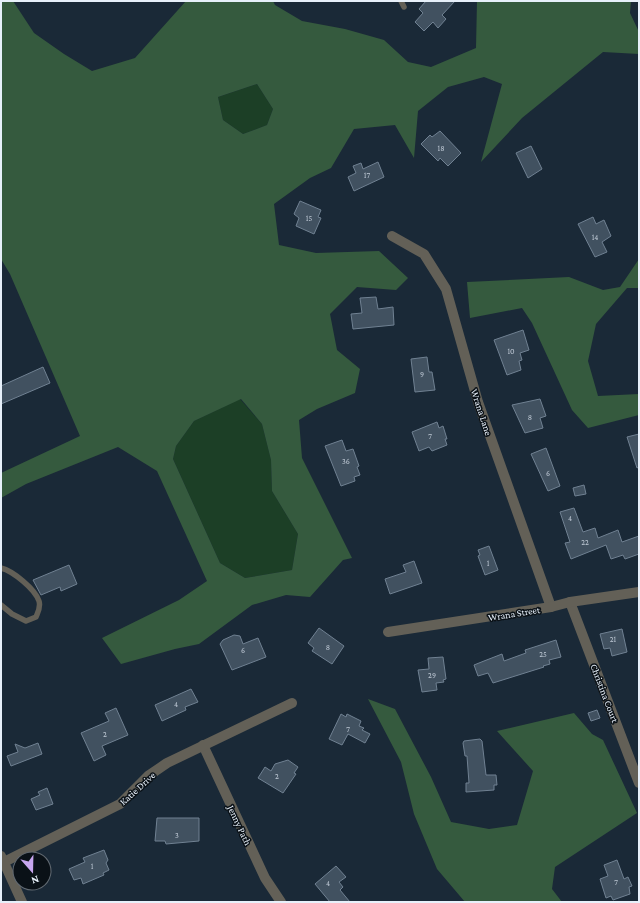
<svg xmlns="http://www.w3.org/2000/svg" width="640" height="903" font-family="'Crimson Pro',serif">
	<rect width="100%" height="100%" fill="#1a2937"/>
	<g fill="#1c3f26">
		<path d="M257,84L273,109L267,125L243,134L223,120L218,97Z"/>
		<path d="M240,399L262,424L271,460L272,491L298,534L292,570L245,578L220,563L173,459L176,446L194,421Z"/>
	</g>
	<g fill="#355a3e" fill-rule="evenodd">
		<path d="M1,1H13L34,33L64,54L92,71L135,58L186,1H273L275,5L302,21L345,29L384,40L408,62L431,67L476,48L477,1H631L630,13L639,32V54L603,52L522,118L481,162L502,84L484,77L448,87L418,111L414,158L395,125L354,129L331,168L310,178L274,204L279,245L316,253L379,251L408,278L396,290L357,287L330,314L337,350L360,369L355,393L317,409L299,420L302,458L352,558L343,560L310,597L286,595L252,605L199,644L175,649L121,664L102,638L179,600L207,581L157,471L118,447L26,484L1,498V473L80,436L10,274L1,259ZM257,84L273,109L267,125L243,134L223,120L218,97ZM241,399L262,424L271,460L272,491L298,534L292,570L245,578L220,563L173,459L176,446L194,421Z"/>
		<path d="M639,259V288H627L596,324L588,361L598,396L639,394V415L588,428L572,410L532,323L522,308L470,318L467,282L569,277L603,290L620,287Z"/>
		<path d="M368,699L395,709L431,777L451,822L489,829L517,825L533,771L497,731L574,713L592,734L603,740L637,813L555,867L552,889L562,902H465L437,869L414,814L401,762Z"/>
	</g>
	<g fill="#415160" stroke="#708192">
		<path d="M426,1H455L442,15L446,19L438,28L433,22L424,31L415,22L423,13L419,9Z"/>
		<path d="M440,131L461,153L448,166L440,158L438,161L421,144L430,135L432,137Z"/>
		<path d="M531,146L542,169L528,178L516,153Z"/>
		<path d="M378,162L384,177L354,191L348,177L356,173L353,166L361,163L363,169Z"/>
		<path d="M300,201L321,210L318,217L321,218L314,234L296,226L299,218L294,214Z"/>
		<path d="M593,217L596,224L604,220L611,236L602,242L607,252L595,257L578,224Z"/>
		<path d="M376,297L378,309L393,307L394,325L353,329L351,314L362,313L360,298Z"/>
		<path d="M523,330L529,350L520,353L522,360L519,361L521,370L507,375L494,340Z"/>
		<path d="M427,357L429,372H432L435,390L415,392L411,359Z"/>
		<path d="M43,367L50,383L1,404V386Z"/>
		<path d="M540,399L546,416L540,418L543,428L525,433L512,405Z"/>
		<path d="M437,422L439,428L443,426L447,439H445L447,445L432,451L429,447L419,451L412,432Z"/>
		<path d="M639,434V467L637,468L627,437Z"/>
		<path d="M342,440L346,451L353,449L359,466L357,467L360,475L354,477L355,481L341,486L325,446Z"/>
		<path d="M546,448L560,486L548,491L531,454Z"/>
		<path d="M584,485L586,494L575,496L573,488Z"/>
		<path d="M574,508L583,532L595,528L598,538L618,530L622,542L639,536V554L625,559L623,555L611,559L606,545L571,559L565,543L570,542L560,512Z"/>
		<path d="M489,546L498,570L485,575L478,556L480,555L478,550Z"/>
		<path d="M414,561L422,583L390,594L385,579L406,572L403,565Z"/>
		<path d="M69,565L77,584L61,591L60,587L41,595L33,580Z"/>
		<path d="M319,628L344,646L332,664L312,651L314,648L308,643Z"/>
		<path d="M622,629L627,652L612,656L610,648L604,649L600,634Z"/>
		<path d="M234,635L240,636L243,644L258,638L266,657L232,670L220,644L223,640Z"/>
		<path d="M556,640L561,657L549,660L550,664L543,666L544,667L493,683L488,673L478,676L474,665L484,661L502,654L504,661L526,653L525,650Z"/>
		<path d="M443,657L446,679L443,680L444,682L436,683L437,690L422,692L418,670L429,669L428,658Z"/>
		<path d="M191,689L198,702L185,707L186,710L162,721L155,705Z"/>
		<path d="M116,708L128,735L102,746L106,755L94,761L81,733L109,721L105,713Z"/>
		<path d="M597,710L600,718L591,721L588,713Z"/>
		<path d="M341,714L346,717L347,714L361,721L359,726L364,728L362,730L370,734L365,743L348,734L342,745L329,739Z"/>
		<path d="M480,739L482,741L486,775H496L497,785H494V790L466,792V783H469L467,756H465L463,743L464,741Z"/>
		<path d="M38,743L42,754L11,766L7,756L18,752L15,744L25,748Z"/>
		<path d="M288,760L298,767L294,773L296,774L283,793L258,778L265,767L271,771L275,764Z"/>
		<path d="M47,788L53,804L36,810L31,799L40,795L38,792Z"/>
		<path d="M157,818H199V841L166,844L165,841H155Z"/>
		<path d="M104,850L108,860L106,863L109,870L103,873L104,875L83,884L81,878L74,880L69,869L85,862L83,858Z"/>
		<path d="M617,860L624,879L628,877L632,886L629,887L630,894L613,900L611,896L606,898L600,879L608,876L604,865Z"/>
		<path d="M336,866L346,877L339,882L343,887L340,890L350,902H330L315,884Z"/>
	</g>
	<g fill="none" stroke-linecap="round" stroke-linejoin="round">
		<g stroke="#636057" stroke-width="5.5">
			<path d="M401,1L404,7"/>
			<path d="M1,568C13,571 35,589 39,601C41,607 38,612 36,617L26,621L12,614L1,605"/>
		</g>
		<g stroke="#636057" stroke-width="10">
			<path d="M392,236L424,254L446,289L478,402L551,607"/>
			<path d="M570,602L639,783"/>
			<path d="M388,632L551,607L570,602L639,592"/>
			<path d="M203,745L265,878L281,902"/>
			<path d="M4,862L120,804L148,776L167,763L292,703"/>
		</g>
		<path stroke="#636057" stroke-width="10" d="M1,856L22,902"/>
	</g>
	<g text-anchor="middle" stroke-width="3" stroke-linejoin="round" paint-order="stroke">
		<g font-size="8" fill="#bec8d4">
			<text x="441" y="151">18</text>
			<text x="367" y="178">17</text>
			<text x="309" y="221">15</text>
			<text x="595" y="240">14</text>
			<text x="511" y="354">10</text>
			<text x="422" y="377">9</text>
			<text x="530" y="420">8</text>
			<text x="430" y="439">7</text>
			<text x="346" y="464">36</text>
			<text x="548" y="476">6</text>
			<text x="570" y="521">4</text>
			<text x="585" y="545">22</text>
			<text x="488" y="566">1</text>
			<text x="613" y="642">21</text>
			<text x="328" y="650">8</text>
			<text x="243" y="653">6</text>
			<text x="543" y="657">25</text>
			<text x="432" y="678">29</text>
			<text x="176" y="707">4</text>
			<text x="348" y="732">7</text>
			<text x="105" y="737">2</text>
			<text x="277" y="779">2</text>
			<text x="177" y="838">3</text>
			<text x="92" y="869">1</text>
			<text x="616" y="885">7</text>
			<text x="328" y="886">4</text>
		</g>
		<g font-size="10" fill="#e7f0fa" stroke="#0a1117">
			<text transform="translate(482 412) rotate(72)" y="4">Wrana Lane</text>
			<text transform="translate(514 613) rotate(-9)" y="4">Wrana Street</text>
			<text transform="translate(605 693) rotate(69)" y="4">Christina Court</text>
			<text transform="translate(137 788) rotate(-42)" y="4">Katie Drive</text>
			<text transform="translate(240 825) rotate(65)" y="4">Jenny Path</text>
		</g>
	</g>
	<rect width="640" height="903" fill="none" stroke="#e7f0fa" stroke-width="4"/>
	<g transform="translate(32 871) rotate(160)"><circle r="19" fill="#0a1117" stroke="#626a72"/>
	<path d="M0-3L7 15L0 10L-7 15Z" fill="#c7a6ef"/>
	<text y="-6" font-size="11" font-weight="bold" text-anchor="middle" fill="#e7f0fa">N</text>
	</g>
</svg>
